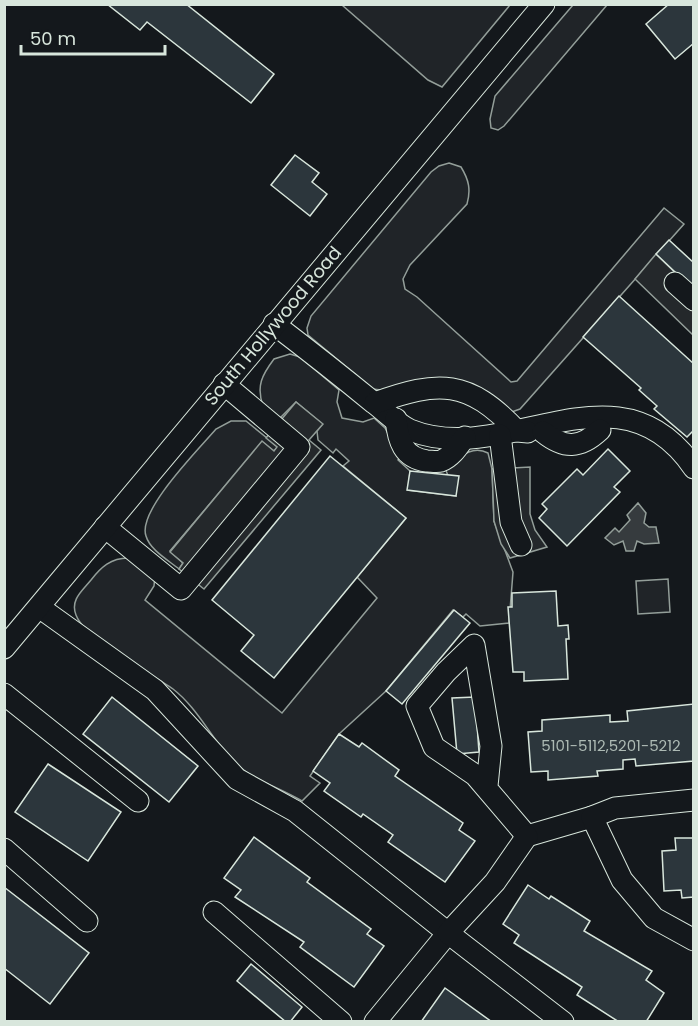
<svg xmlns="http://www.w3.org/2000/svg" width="698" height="1026" font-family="Poppins,sans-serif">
	<rect width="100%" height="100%" fill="#14181c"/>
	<g fill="#202428" stroke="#939e99" stroke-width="1.5">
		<path d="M342,5H510L442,87L428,80Z"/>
		<path d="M573,5H607L504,126L498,130L491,128L490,119L495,96Z"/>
		<path d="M449,163L461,167C469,180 471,190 467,204L410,265L403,279L405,289L417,297L511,382L517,381L664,208L684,224L520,409L509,413L499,405L373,389L308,335L307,328L311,316L431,172L439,166Z"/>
		<path d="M290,354L300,357L339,390L337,402L342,418L363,422L374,418L385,428L400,457L398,460L410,471L408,490L456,496L445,468C458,459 471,444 488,453L492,469L494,521L513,572L509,623L480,626L466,614L463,617L453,610L386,691L339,734L310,776L320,783L302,801C285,791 266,784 249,774C217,753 203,712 173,689C151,673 86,641 76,615C70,600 82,591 91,580C101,567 111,558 128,558L155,576L154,586L145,600L282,713L377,598L357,577L406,518L343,466L349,461L336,449L333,453L318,440L317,431L322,424L296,402L280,418L263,406C256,386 262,375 274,359Z"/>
		<path d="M231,421H246L278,447L274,451L262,442L170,551L183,563L179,569C168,560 150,550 146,536C137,511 199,449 216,429Z"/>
		<path d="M668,579L670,612L638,614L636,581Z"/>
	</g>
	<g fill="#24282b" stroke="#939e99" stroke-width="1.5">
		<path d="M656,254L693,290V335L635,279Z"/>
		<path d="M296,402L323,424L309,440L321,450L204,589L179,569L183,563L170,552L262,441L274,451L277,447L266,438Z"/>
		<path d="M530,467V514L535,530L547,547L510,558L501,544L494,521L492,469Z"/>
	</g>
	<path fill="#363b3e" stroke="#939e99" stroke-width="1.5" d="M638,503L646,513L644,523L649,527H656L659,543L644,544L637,541L634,551H626L623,541L614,545L605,538L615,528L619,532L630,520L627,515Z"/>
	<g fill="#2c363c" stroke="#d8e6dc" stroke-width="1.5">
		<path d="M107,4H186L274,74L251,103L147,22L140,30Z"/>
		<path d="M669,4H694V43L675,59L646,24Z"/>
		<path d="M295,155L319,173L312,182L327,194L310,216L271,185Z"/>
		<path d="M669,240L694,263V290L656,254Z"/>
		<path d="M619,296L694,364V430L687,437L654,409L657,406L639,390L641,388L583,337Z"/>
		<path d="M608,449L630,471L614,487L620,492L567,546L539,518L547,509L542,504L577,469L583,475Z"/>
		<path d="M330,456L406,518L274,678L241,651L254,635L212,600Z"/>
		<path d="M410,471L459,476L456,496L407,490Z"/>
		<path d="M556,591L558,626L568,625L569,639H566L568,679L524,681V672H513L508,607H512V593Z"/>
		<path d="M454,610L470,623L402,704L386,691Z"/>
		<path d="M112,697L198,766L169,802L83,734Z"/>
		<path d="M475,697L479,752L457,754L452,698Z"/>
		<path d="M694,704V761L636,766L635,759L623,760V769L597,771L598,776L548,780V771L531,772L528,732L542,731V720L610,715V722L628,721L627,711Z"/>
		<path d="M339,734L359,747L362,743L399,770L395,776L463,823L459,830L475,841L445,882L388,842L393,835L363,814L361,817L324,791L330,783L313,771Z"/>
		<path d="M48,764L121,812L88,861L15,812Z"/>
		<path d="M254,837L310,878L307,882L371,929L367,934L384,946L354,987L300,947L304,942L235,897L241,890L224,878Z"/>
		<path d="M675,838H694V897L682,898L681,890L664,891L662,851L676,850Z"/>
		<path d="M528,885L549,899L551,896L590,921L584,931L652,971L646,980L664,993L646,1022H619L577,995L582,987L514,943L519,935L503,924Z"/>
		<path d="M4,887L89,953L50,1004L4,968Z"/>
		<path d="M251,964L302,1007L290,1022H286L237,981Z"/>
		<path d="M445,988L492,1022H421Z"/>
	</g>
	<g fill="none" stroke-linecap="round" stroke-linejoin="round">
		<g stroke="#d8e6dc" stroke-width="23">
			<g id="minor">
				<path d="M675,283L694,300"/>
				<path d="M274,324C308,350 341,376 374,403C385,411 398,425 410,430C506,469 618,356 694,468"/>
				<path d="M375,403C439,380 468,379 517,431L528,432"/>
				<path d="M396,419C398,440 403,458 427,461C431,461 437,462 441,461C452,457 459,445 465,437"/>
				<path d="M543,432C564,449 580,449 600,430"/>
				<path d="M500,435L511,522L521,545"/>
				<path d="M105,527L181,589L299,447L224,384"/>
				<path d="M39,607L155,690L237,779L295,811L448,933L375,1022"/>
				<path d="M4,648L544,4"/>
				<path d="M4,694L138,801"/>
				<path d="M487,786L491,746L474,645L446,672L417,706L434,747L475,775L527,836L592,817"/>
				<path d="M694,800L615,808L592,817L622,880L654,918L694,940"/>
				<path d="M527,836L495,882L448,933L563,1022"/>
				<path d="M4,849L87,921"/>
				<path d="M214,912L341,1022"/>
			</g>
		</g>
		<use href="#minor" stroke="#14181c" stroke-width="21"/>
	</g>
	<g text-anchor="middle" stroke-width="4.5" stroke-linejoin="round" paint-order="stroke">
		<g font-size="15" fill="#adbab4">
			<text x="611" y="751">5101-5112,5201-5212</text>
		</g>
		<g font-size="18" fill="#d8e6dc" stroke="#14181c">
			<text transform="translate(273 326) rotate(-50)" y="6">South Hollywood Road</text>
		</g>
	</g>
	<rect width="698" height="1026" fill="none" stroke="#d8e6dc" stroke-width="12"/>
	<path d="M21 45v9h144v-9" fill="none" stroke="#d8e6dc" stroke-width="3"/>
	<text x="30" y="45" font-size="18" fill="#d8e6dc" stroke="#14181c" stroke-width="4.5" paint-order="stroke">50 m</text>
</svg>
